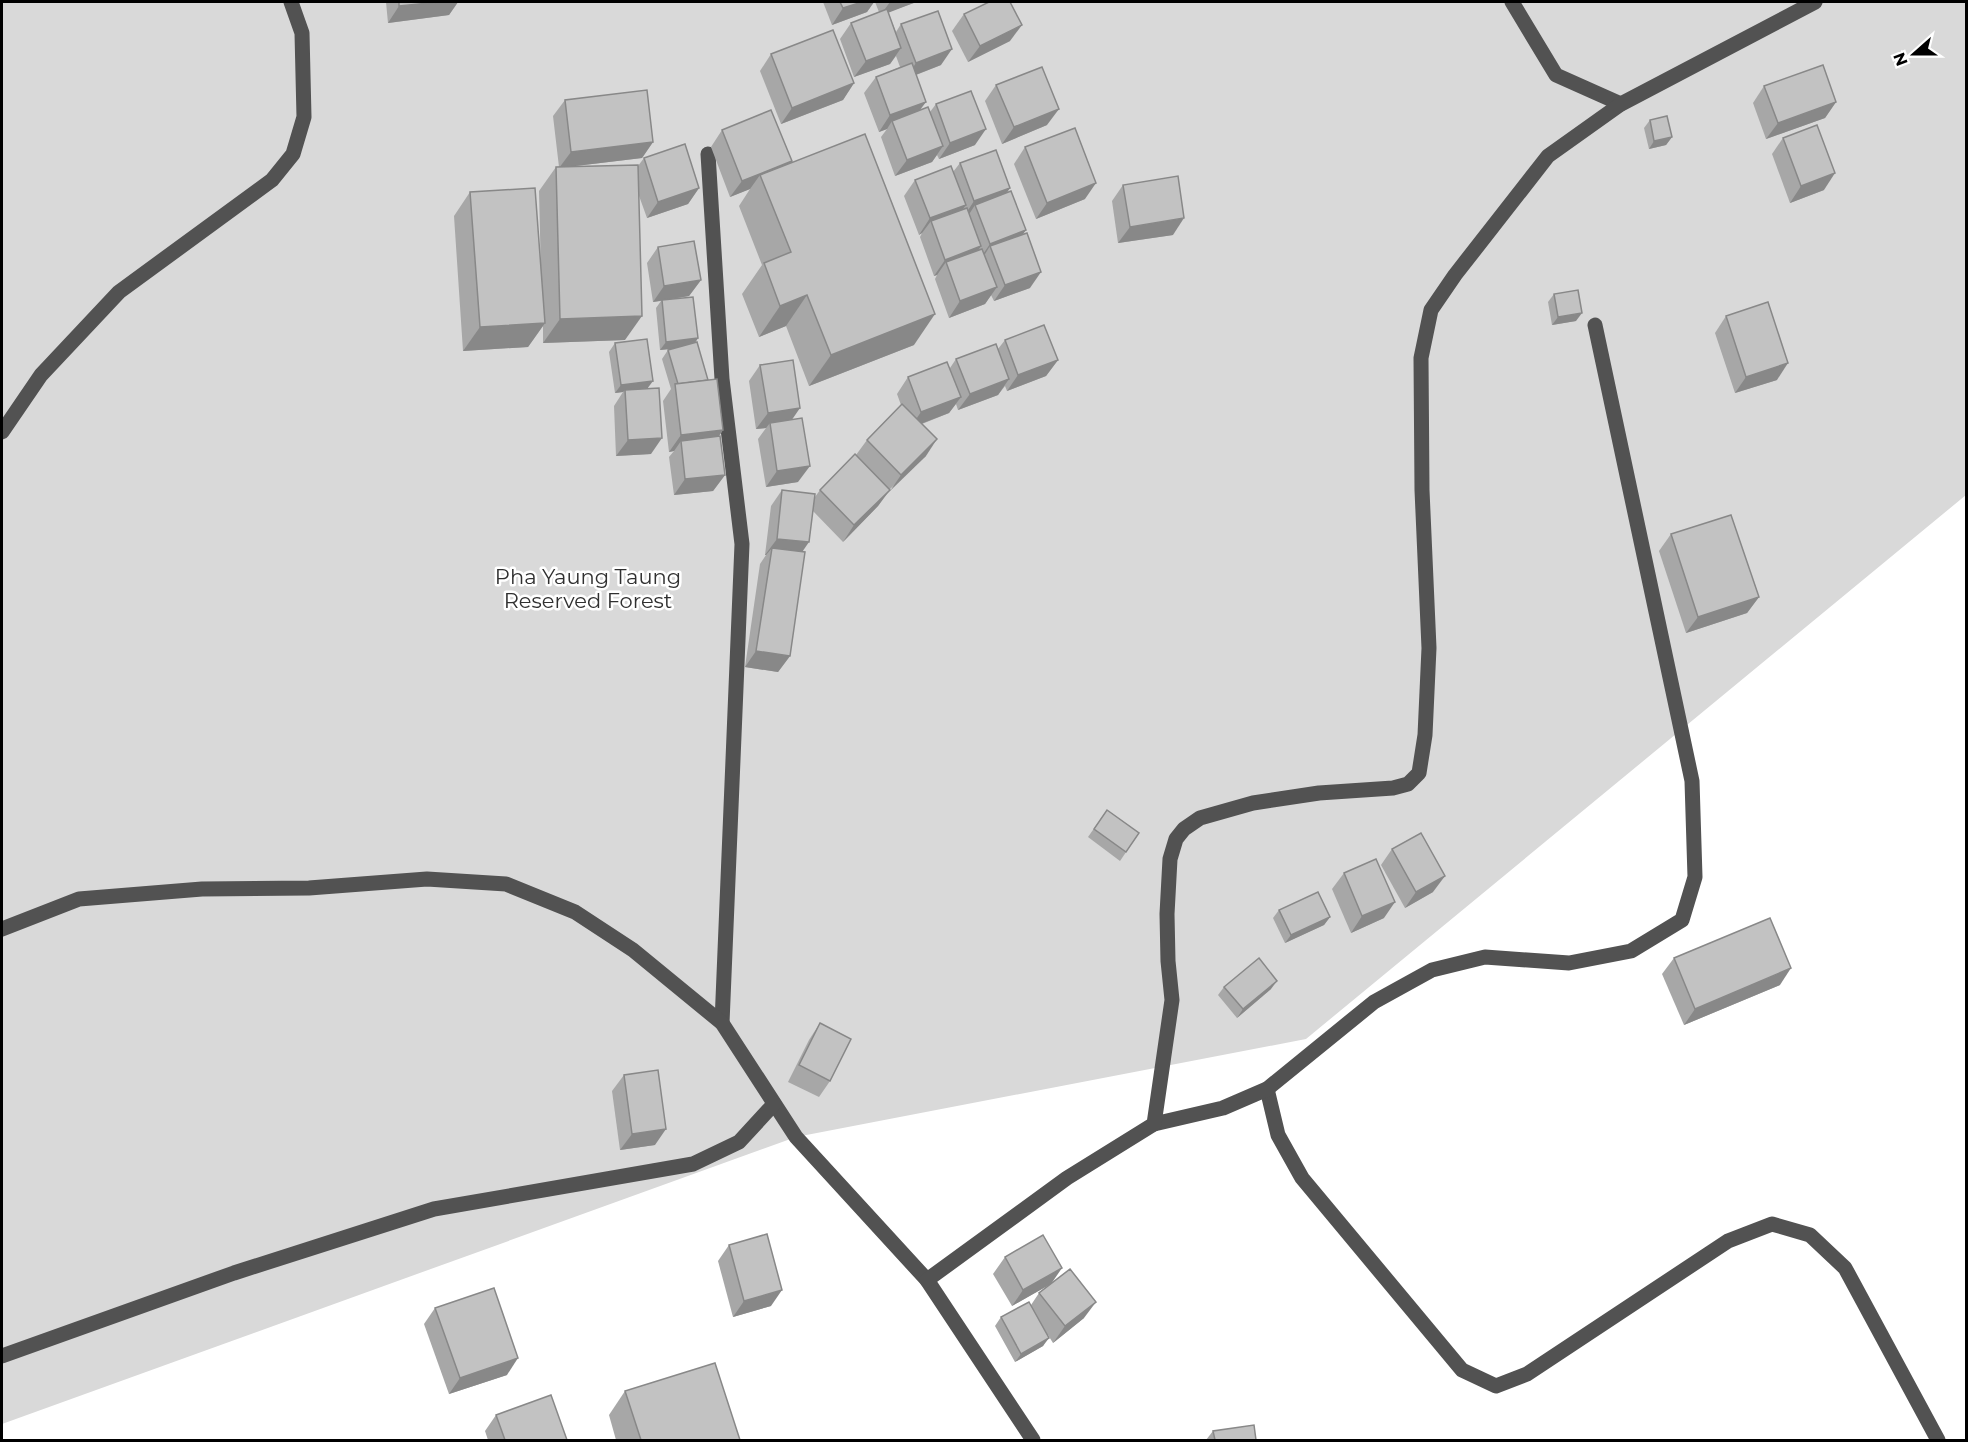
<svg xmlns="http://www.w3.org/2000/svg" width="1968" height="1442" font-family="Montserrat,sans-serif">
	<rect width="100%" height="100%" fill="#fff"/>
	<path fill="#d9d9d9" d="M2,2H1966V495L1306,1039L796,1137L2,1424Z"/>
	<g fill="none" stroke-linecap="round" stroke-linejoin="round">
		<g stroke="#525252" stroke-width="15">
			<path d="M1512,2L1556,75L1621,104"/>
			<path d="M708,154L722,379L742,544L722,1023"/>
			<path d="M2,432L41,375L119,292L272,180L293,154L304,117L302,33L291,2"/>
			<path d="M2,929L79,899L202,889L309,888L427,879L506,884L575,912L633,950L722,1023L796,1137L927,1280L1033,1440"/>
			<path d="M1267,1089L1278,1135L1302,1178L1462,1370L1496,1386L1527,1374L1728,1241L1772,1224L1810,1235L1845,1268L1938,1440"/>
			<path d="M1154,1124L1223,1108L1267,1089L1374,1002L1432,970L1485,957L1569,963L1631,951L1682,920L1695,877L1692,781L1595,325"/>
			<path d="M927,1280L1067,1178L1154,1124L1172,1000L1168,961L1167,914L1170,859L1176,839L1184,829L1200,818L1253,803L1319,793L1393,788L1408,784L1419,773L1425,735L1429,648L1422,490L1421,358L1431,310L1455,275L1548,156L1621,104L1815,2"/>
			<path d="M2,1356L234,1273L434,1209L693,1164L739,1142L774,1104"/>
		</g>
	</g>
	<g fill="#a7a7a7">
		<path d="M386,2H458L449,15L388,23Z"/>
		<path d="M823,2H874L867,12L832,25Z"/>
		<path d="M875,2H917L888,12L896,32L901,24L941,65L916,75L920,111L930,112L936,104L975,145L939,159L937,155L932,162L895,176L881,137L887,129L879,132L864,93L876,77L900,67L896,56L890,64L854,77L840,39L851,23L879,12Z"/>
		<path d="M964,14L1010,41L968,62L952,31Z"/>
		<path d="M771,54L854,83L843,100L781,124L760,71Z"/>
		<path d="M996,85L1047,125L1002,144L985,101Z"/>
		<path d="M1764,86L1836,102L1825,118L1766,139L1753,103Z"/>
		<path d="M565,100L653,142L642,158L567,167L638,166L644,158L699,188L688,204L647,218L638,193L625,340L543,343V326L528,347L463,351L454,216L470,192L541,275L539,191L556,167H559L553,116Z"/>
		<path d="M1650,120L1672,137L1666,145L1649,149L1644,128Z"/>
		<path d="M722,130L790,163L914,345L809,386L786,326L759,337L742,294L762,265L739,206L750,189L730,197L711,147Z"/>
		<path d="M1783,138L1824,190L1790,203L1772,154Z"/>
		<path d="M1025,147L1085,199L1036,219L1014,164Z"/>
		<path d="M960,163L1007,193L1023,234L1030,288L994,301L991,295L985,304L949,318L935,279L937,275L934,276L920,237L922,233L919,235L904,196L915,180L953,172Z"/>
		<path d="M1123,185L1173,235L1118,243L1112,201Z"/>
		<path d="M658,247L701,280L689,296L673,299L698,338L695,343L723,430L719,436L725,475L713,491L674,495L669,457L674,451L669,452L663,401L671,389L662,359L668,350L675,348L660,350L656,308L661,301L653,302L647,263Z"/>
		<path d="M1554,294L1576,321L1552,325L1548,302Z"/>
		<path d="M1726,316L1777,380L1735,393L1715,333Z"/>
		<path d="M1005,340L1058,360L1046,376L1007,391L1005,386L998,395L958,410L956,404L949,413L922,424L926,456L889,490L878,506L843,542L813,511L802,552L790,656L778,672L745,667L760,564L766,555H765L771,506L782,490L815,497L820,490L856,455L867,440L901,405L897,394L908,377L950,368L956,359L998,349Z"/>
		<path d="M615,343L648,388L651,454L616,456L614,406L623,392L615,393L609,352Z"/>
		<path d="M760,365L792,419L798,482L766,487L758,439L766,428L756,429L749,381Z"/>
		<path d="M1671,534L1759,597L1747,613L1686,633L1659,551Z"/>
		<path d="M1107,810L1139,833L1120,861L1088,837Z"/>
		<path d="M1392,849L1433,892L1405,908L1381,865Z"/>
		<path d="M1344,873L1384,918L1351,933L1332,889Z"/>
		<path d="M1279,910L1330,917L1324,925L1285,943L1273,918Z"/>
		<path d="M1674,958L1780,985L1684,1025L1662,974Z"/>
		<path d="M1224,987L1271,989L1237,1018L1218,995Z"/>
		<path d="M820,1023L830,1081L819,1097L788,1082L809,1040Z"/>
		<path d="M624,1075L655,1145L620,1150L612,1091Z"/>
		<path d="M729,1245L771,1306L733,1317L718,1261Z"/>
		<path d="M1005,1257L1051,1284L1084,1318L1053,1343L1048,1335L1043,1346L1015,1362L995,1326L1001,1317L1031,1305L1039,1293L1050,1284L1012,1306L993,1274Z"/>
		<path d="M435,1308L507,1375L449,1394L424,1324Z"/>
		<path d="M625,1391L740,1440H616L609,1415Z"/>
		<path d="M496,1415L567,1440H488L485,1431Z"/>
		<path d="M1213,1431L1256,1440H1206Z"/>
	</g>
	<g fill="#888">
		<path d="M439,2H458L449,15L388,23L399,6Z"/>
		<path d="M862,2H874L867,12L832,25L843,8Z"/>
		<path d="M890,2H916L880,16Z"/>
		<path d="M1022,25L1010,41L968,62L980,46Z"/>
		<path d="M901,48L890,64L854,77L866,61Z"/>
		<path d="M952,49L941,65L905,79L916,63Z"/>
		<path d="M854,83L843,100L781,124L792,108Z"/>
		<path d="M926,102L914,118L892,121L887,129L879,132L890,115Z"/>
		<path d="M1836,102L1825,118L1766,139L1778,123Z"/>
		<path d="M1059,109L1047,125L1002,144L1014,127Z"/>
		<path d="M986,129L975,145L939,159L950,143Z"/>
		<path d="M1672,137L1666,145L1649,149L1654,141Z"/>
		<path d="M653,142L642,158L559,168L571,152Z"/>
		<path d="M943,146L932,162L895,176L907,160Z"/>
		<path d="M792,161L780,177L760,175L750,189L730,197L742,181Z"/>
		<path d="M1835,173L1824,190L1790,203L1801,186Z"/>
		<path d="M1096,183L1085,199L1036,219L1047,203Z"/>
		<path d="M699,188L688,204L647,218L658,202Z"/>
		<path d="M1010,188L999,205H975L968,216L963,218L974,201Z"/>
		<path d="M966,205L954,221H931L922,233L919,235L930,218Z"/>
		<path d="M1184,218L1173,235L1118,243L1130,227Z"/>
		<path d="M1026,230L1015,246H990L982,259L979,260L990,244Z"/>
		<path d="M981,246L970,263L946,262L937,275L934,276L945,260Z"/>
		<path d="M1041,272L1030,288L994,301L1005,285Z"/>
		<path d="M701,280L689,296L653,302L664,286Z"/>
		<path d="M997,287L985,304L949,318L960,301Z"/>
		<path d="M807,295L786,326L759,337L780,306Z"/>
		<path d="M1582,313L1576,321L1552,325L1558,317Z"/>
		<path d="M935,314L914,345L809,386L831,355Z"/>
		<path d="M642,316L625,340L543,343L560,319Z"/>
		<path d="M545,323L528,347L463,351L480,327Z"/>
		<path d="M698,338L692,347L660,350L666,342Z"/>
		<path d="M1058,360L1046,376L1007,391L1018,375Z"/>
		<path d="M1788,363L1777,380L1735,393L1746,377Z"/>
		<path d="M1009,379L998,395L958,410L970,394Z"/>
		<path d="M653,381L647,389L625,390L623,392L615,393L621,385Z"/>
		<path d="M961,397L949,413L910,428L921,412Z"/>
		<path d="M800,408L789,424L770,423L766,428L756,429L768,413Z"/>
		<path d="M723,430L712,446L681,441L674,451L669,452L681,435Z"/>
		<path d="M662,438L651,454L616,456L628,440Z"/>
		<path d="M937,439L926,456L890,491L901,475Z"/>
		<path d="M810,466L798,482L766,487L777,471Z"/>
		<path d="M725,475L713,491L674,495L685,479Z"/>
		<path d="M890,490L878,506L843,542L854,525Z"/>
		<path d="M777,539L809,542L798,558L772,548L766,555H765Z"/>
		<path d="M1759,597L1747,613L1686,633L1698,617Z"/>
		<path d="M756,651L790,656L778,672L745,667Z"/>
		<path d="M1445,876L1433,892L1405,908L1416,892Z"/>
		<path d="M1395,902L1384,918L1351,933L1362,916Z"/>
		<path d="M1330,917L1324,925L1285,943L1291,935Z"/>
		<path d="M1791,968L1780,985L1684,1025L1695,1009Z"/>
		<path d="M1277,981L1271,989L1237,1018L1243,1009Z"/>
		<path d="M666,1129L655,1145L620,1150L632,1134Z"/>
		<path d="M1062,1268L1051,1284L1012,1306L1023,1290Z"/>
		<path d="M782,1290L771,1306L733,1317L744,1301Z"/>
		<path d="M1096,1302L1084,1318L1053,1343L1065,1326Z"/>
		<path d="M1049,1338L1043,1346L1015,1362L1021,1354Z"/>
		<path d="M518,1358L507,1375L449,1394L460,1378Z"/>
	</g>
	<g fill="#c2c2c2" stroke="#888" stroke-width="1.5">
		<path d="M399,2H439L399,6Z"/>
		<path d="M840,2H862L843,8Z"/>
		<path d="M989,2H1010L1022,25L980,46L964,14Z"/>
		<path d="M887,9L901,48L866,61L851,23Z"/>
		<path d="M938,11L952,49L916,63L901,24Z"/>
		<path d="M833,30L854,83L792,108L771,54Z"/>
		<path d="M912,63L926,102L890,115L876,77Z"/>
		<path d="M1823,65L1836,102L1778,123L1764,86Z"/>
		<path d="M1042,67L1059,109L1014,127L996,85Z"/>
		<path d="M647,90L653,142L571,152L565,100Z"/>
		<path d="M971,91L986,129L950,143L936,104Z"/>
		<path d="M928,107L943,146L907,160L892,121Z"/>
		<path d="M771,110L792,161L742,181L722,130Z"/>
		<path d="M1667,116L1672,137L1654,141L1650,120Z"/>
		<path d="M1817,125L1835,173L1801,186L1783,138Z"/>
		<path d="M1075,128L1096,183L1047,203L1025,147Z"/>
		<path d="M865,134L935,314L831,355L807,295L780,306L764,263L791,252L760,175Z"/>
		<path d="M685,144L699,188L658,202L644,158Z"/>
		<path d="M996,150L1010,188L974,201L960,163Z"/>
		<path d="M638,165L642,316L560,319L556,167Z"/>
		<path d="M951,166L966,205L930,218L915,180Z"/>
		<path d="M1178,176L1184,218L1130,227L1123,185Z"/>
		<path d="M535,188L545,323L480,327L470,192Z"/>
		<path d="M1011,191L1026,230L990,244L975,205Z"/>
		<path d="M967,208L981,246L945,260L931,221Z"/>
		<path d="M1027,233L1041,272L1005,285L990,246Z"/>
		<path d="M694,241L701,280L664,286L658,247Z"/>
		<path d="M982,249L997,287L960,301L946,262Z"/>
		<path d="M1578,290L1582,313L1558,317L1554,294Z"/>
		<path d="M693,297L698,338L666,342L662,300Z"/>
		<path d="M1768,302L1788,363L1746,377L1726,316Z"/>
		<path d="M1044,325L1058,360L1018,375L1005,340Z"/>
		<path d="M647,339L653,381L621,385L615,343Z"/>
		<path d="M697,342L708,380L678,384L668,350Z"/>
		<path d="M996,344L1009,379L970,394L956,359Z"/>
		<path d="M793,360L800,408L768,413L760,365Z"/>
		<path d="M947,362L961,397L921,412L908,377Z"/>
		<path d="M717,379L723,430L681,435L675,384Z"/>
		<path d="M659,388L662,438L628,440L625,390Z"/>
		<path d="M902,404L937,439L901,475L867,440Z"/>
		<path d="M802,418L810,466L777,471L770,423Z"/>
		<path d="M720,436L725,475L685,479L681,441Z"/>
		<path d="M855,454L890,490L854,525L820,490Z"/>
		<path d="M782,490L815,494L809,542L777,539Z"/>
		<path d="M1731,515L1759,597L1698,617L1671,534Z"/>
		<path d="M772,548L805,552L790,656L756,651Z"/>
		<path d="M1107,810L1139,833L1126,852L1094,829Z"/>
		<path d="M1421,833L1445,876L1416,892L1392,849Z"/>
		<path d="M1376,859L1395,902L1362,916L1344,873Z"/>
		<path d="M1318,892L1330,917L1291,935L1279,910Z"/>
		<path d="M1770,918L1791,968L1695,1009L1674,958Z"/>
		<path d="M1259,958L1277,981L1243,1009L1224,987Z"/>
		<path d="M820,1023L851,1039L830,1081L799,1065Z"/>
		<path d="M658,1070L666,1129L632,1134L624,1075Z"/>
		<path d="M767,1234L782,1290L744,1301L729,1245Z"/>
		<path d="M1043,1235L1062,1268L1023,1290L1005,1257Z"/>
		<path d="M1070,1269L1096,1302L1065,1326L1039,1293Z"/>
		<path d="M494,1288L518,1358L460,1378L435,1308Z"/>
		<path d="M1029,1302L1049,1338L1021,1354L1001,1317Z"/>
		<path d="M715,1363L740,1440H641L625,1391Z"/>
		<path d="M551,1395L567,1440H505L496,1415Z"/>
		<path d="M1254,1425L1256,1440H1215L1213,1431Z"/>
	</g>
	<g text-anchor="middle" stroke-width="5" stroke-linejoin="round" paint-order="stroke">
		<g font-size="21" fill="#303030" stroke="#fff">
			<text x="588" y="584">Pha Yaung Taung<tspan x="588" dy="24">Reserved Forest</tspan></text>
		</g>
	</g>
	<rect width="1968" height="1442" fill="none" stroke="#000000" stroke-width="6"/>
	<g transform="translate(1914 54) rotate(249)" stroke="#ffffff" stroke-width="4.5" paint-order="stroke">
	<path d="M0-4.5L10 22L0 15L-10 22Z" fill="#000000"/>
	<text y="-9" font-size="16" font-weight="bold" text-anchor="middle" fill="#000000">N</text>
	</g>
</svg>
